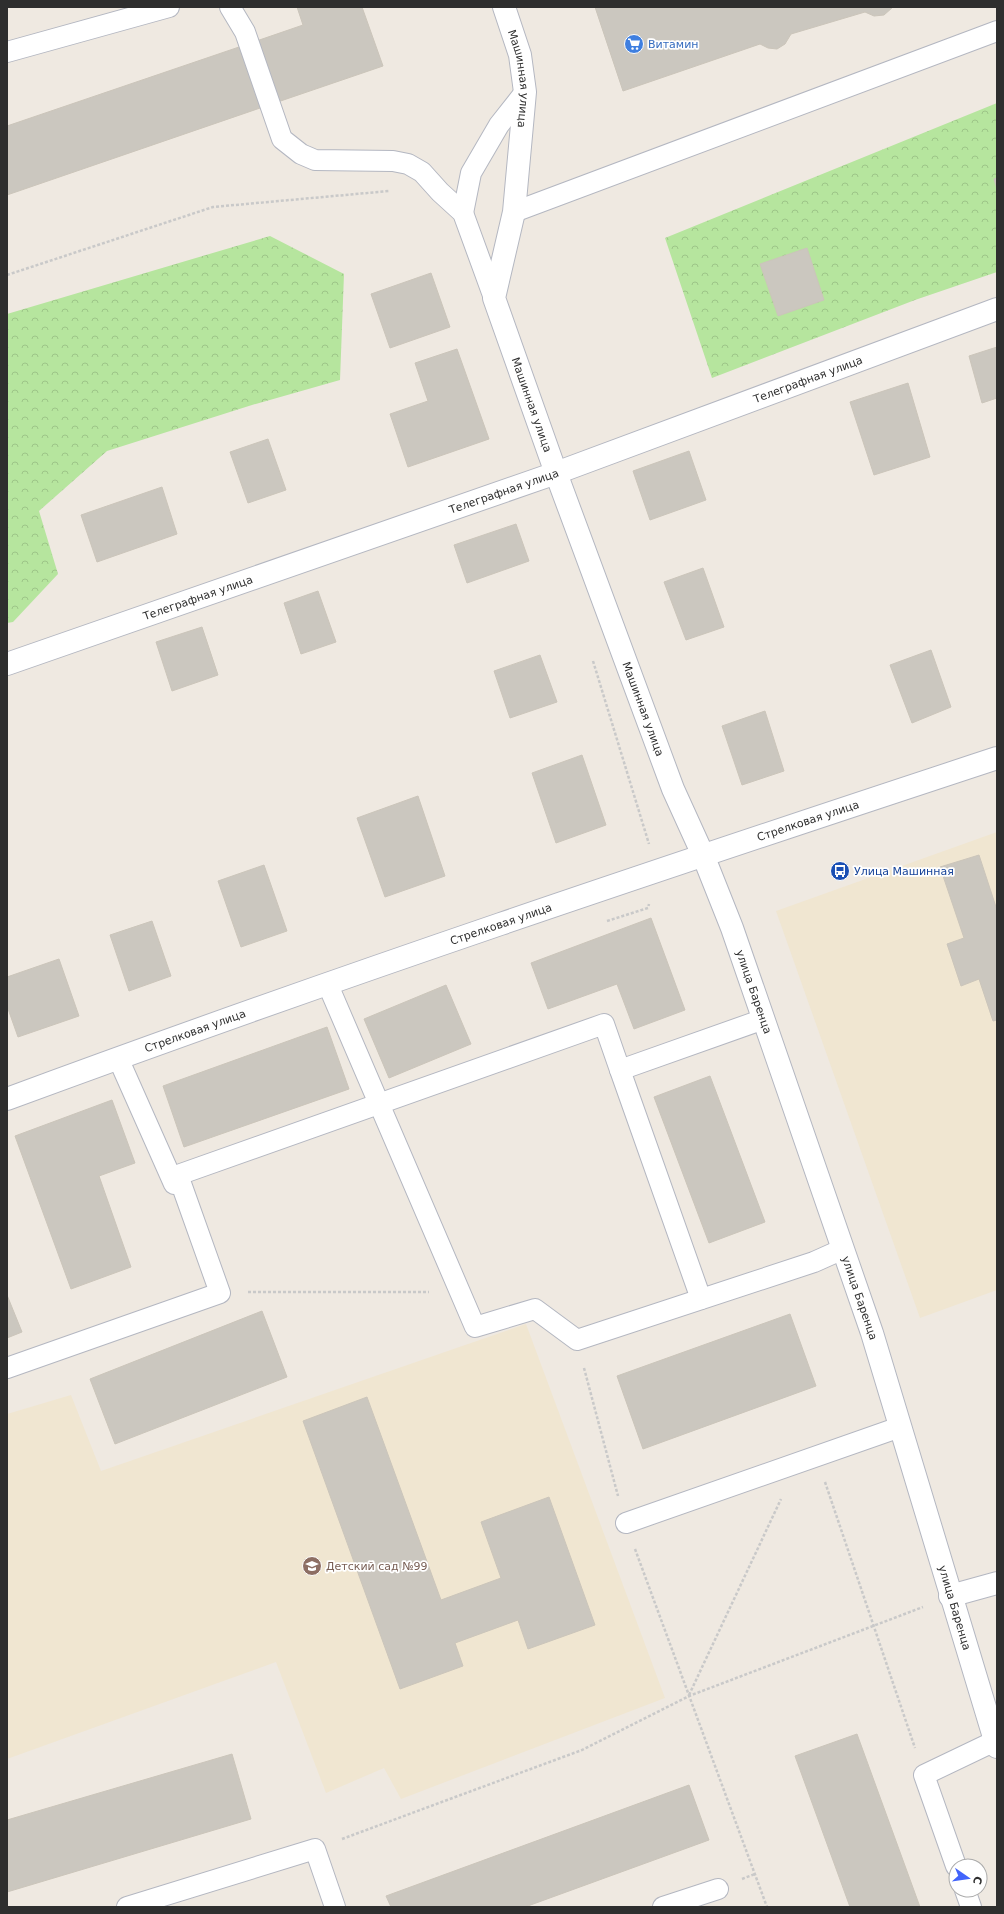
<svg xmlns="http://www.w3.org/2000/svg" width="1004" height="1914" font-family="'DejaVu Sans',sans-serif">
	<defs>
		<pattern id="forest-crowns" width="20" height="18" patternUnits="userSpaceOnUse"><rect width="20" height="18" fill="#b6e59e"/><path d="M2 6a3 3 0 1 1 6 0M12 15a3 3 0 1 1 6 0" fill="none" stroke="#9dc588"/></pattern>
	</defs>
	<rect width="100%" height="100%" fill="#efe9e1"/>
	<g fill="#f0e6d1">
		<path d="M997,832V1290L920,1318L776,911Z"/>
		<path d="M526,1324L665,1698L401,1799L384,1768L326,1793L276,1662L7,1759V1414L71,1395L101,1471Z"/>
	</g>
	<g fill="url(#forest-crowns)">
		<path d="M997,103V272L915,300L712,378L665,238Z"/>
		<path d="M270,236L344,274L340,380L252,405L107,451L39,511L58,574L13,622L7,623V314Z"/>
	</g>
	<g fill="#cbc7bf" stroke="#cbc5ba">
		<path d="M297,7H362L383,66L263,107L242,46L303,25Z"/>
		<path d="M595,7H893L884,15L874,16L865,12L791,34L785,44L777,49L768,48L760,44L623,91Z"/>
		<path d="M242,46L263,107L7,195V126Z"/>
		<path d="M997,178V189L994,179Z"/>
		<path d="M807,248L824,300L778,316L760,264Z"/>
		<path d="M431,273L450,327L390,348L371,294Z"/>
		<path d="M997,347V398L982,403L969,356Z"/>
		<path d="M457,349L489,439L408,467L390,414L428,401L415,363Z"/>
		<path d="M908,383L930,457L874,475L850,402Z"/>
		<path d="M268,439L286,490L248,503L230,452Z"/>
		<path d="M689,451L706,500L650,520L633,471Z"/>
		<path d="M162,487L177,534L97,562L81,515Z"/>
		<path d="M516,524L529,561L467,583L454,545Z"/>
		<path d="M703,568L724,627L686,640L664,582Z"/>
		<path d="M318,591L336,642L301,654L284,603Z"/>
		<path d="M202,627L218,675L172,691L156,642Z"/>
		<path d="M931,650L951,707L912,723L890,665Z"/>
		<path d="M540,655L557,702L510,718L494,671Z"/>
		<path d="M765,711L784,771L742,785L722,726Z"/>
		<path d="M582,755L606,825L556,843L532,773Z"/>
		<path d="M418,796L445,876L385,897L357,818Z"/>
		<path d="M979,855L997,910V1020L993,1021L979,979L961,986L947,944L964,938L940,867Z"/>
		<path d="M264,865L287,931L241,947L218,881Z"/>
		<path d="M651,918L685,1010L634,1029L617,984L548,1009L531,963Z"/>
		<path d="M152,921L171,976L129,991L110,935Z"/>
		<path d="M59,959L79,1016L18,1037L7,1006V977Z"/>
		<path d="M446,985L471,1044L389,1078L364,1019Z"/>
		<path d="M327,1027L349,1089L184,1147L163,1086Z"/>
		<path d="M710,1076L765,1222L709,1243L654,1097Z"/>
		<path d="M112,1100L135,1163L99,1176L131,1267L71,1289L15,1136Z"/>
		<path d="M7,1295L22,1332L7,1338Z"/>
		<path d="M262,1311L287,1377L115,1444L90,1379Z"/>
		<path d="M790,1314L816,1386L643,1449L617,1376Z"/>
		<path d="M367,1397L441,1600L501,1578L481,1522L549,1497L595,1625L528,1649L518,1620L455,1643L463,1666L400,1689L303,1421Z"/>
		<path d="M857,1734L920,1907H850L795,1756Z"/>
		<path d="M232,1754L251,1819L7,1892V1820Z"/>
		<path d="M689,1785L709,1840L525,1907H391L386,1896Z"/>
	</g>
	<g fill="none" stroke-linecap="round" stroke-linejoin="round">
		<g stroke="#b4b7c1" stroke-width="22">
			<g id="service">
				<path d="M230,7L245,32L282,139L301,154L315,160L393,161L408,164L422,172L440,192L463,213L494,298"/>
				<path d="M7,52L169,7"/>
				<path d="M514,212L997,31"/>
				<path d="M463,213L471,173L499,125L525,92"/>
				<path d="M328,985L475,1327L535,1309L577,1340L814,1262L843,1249"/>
				<path d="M118,1058L174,1184"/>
				<path d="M701,1299L620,1070L764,1019"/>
				<path d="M7,1368L220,1293L178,1175L604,1024L620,1070"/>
				<path d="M626,1523L900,1427"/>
				<path d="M956,1866L924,1775L995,1741"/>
				<path d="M965,1890L971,1907"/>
				<path d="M127,1907L315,1849L335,1907"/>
				<path d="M663,1907L718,1889"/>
			</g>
		</g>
		<g stroke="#b4b7c1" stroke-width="24">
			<g id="minor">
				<path id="s1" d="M504,7L520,55L525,92L514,212L494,298L556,473L673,789L703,855"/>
				<path id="s2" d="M7,664L556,473L997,309"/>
				<path d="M950,1596L997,1583"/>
			</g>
		</g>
		<g stroke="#b4b7c1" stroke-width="24">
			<g id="tertiary">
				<path id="s3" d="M703,855L732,928L872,1333L997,1747"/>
			</g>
		</g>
		<g stroke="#b4b7c1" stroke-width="24">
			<g id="secondary">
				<path id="s4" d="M7,1099C334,978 666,867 997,758"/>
			</g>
		</g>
		<g stroke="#c9c9c9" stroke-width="2.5" stroke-dasharray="3 2" stroke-linecap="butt">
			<path d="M7,275L213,207L389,191"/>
			<path d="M593,661L649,844"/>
			<path d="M607,921L648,908L649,904"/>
			<path d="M248,1292H429"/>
			<path d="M584,1368L618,1496"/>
			<path d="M825,1482L915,1748"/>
			<path d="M635,1549L767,1907"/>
			<path d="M689,1695L781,1499"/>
			<path d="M342,1839L582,1750L689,1696L923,1607"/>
			<path d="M742,1879L755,1874"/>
		</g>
		<use href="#service" stroke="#fff" stroke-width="20"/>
		<use href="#minor" stroke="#fff" stroke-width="22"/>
		<use href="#tertiary" stroke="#fff" stroke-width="22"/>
		<use href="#secondary" stroke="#fff" stroke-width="22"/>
	</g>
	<defs>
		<g id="supermarket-disc" transform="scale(1)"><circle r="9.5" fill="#3f7fe0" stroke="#fff"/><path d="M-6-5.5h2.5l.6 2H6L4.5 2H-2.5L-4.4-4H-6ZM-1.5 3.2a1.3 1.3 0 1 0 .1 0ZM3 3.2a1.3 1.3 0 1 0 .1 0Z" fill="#fff"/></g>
		<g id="bus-disc" transform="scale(1)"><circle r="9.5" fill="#1a4fb4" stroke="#fff"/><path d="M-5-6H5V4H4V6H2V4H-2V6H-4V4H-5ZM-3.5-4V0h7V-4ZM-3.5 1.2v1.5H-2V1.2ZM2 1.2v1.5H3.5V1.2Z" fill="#fff"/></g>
		<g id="school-disc" transform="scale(1)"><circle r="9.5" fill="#8d6e63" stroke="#fff"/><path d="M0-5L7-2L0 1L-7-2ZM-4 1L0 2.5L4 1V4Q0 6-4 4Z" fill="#fff"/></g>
	</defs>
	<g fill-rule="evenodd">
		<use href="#supermarket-disc" x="634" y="44"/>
		<use href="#bus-disc" x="840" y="871"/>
		<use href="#school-disc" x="312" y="1566"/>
	</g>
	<g text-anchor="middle" stroke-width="3.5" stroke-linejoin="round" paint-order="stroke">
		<g font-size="11" fill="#366cbe" stroke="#fff" text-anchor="start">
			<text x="648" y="48">Витамин</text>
		</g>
		<g font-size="11" fill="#2e2e2e" stroke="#fff">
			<text dy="4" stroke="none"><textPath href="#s1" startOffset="74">Машинная улица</textPath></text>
			<text dy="4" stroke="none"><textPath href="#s2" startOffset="850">Телеграфная улица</textPath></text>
			<text dy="4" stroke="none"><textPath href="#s1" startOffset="410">Машинная улица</textPath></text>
			<text dy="4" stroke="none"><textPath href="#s2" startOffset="526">Телеграфная улица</textPath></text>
			<text dy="4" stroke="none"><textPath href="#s2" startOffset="202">Телеграфная улица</textPath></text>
			<text dy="4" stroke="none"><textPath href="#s1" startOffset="734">Машинная улица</textPath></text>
			<text dy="4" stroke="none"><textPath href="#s4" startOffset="848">Стрелковая улица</textPath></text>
			<text dy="4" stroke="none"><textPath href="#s4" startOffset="524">Стрелковая улица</textPath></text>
			<text dy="4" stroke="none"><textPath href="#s3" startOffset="146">улица Баренца</textPath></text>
			<text dy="4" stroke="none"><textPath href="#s4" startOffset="200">Стрелковая улица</textPath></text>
			<text dy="4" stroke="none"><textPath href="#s3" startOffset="470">улица Баренца</textPath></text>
			<text dy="4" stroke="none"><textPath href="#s3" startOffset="794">улица Баренца</textPath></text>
		</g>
		<g font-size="11" fill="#164399" stroke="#fff" text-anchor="start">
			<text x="854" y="875">Улица Машинная</text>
		</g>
		<g font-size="11" fill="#785e54" stroke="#fff" text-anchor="start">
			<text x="326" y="1570">Детский сад №99</text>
		</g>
	</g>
	<rect width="1004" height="1914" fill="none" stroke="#2e2e2e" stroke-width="16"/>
	<g transform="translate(968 1878) rotate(103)"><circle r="19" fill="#ffffff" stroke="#ababab"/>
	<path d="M0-3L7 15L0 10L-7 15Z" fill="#4264fb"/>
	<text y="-6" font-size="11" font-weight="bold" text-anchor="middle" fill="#2e2e2e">С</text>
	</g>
</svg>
